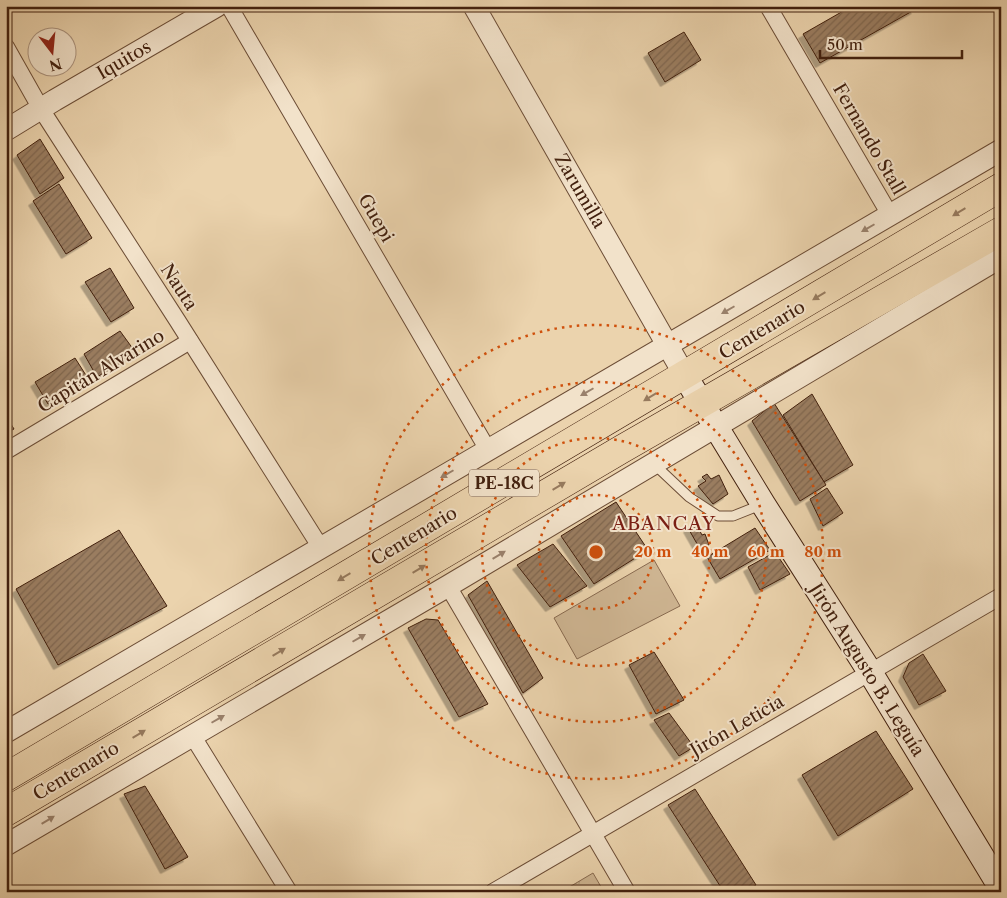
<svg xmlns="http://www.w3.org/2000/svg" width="1007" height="898" font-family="'Libre Caslon Text',serif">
	<defs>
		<pattern id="grass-tufts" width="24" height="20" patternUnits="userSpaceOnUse" patternTransform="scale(1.25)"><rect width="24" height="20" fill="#ceb592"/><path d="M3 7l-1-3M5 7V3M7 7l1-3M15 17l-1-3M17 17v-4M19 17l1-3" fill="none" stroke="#b29b7d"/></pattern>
		<pattern id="building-hatch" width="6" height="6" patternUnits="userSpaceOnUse" patternTransform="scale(1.25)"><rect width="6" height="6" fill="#9a7d61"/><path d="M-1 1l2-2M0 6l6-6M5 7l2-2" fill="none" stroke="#7f664e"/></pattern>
		<filter id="shadow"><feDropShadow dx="-4.5" dy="4.5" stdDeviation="0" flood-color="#0004"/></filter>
	</defs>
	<rect width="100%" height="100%" fill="#ebd3ad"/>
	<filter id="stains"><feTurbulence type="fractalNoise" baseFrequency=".004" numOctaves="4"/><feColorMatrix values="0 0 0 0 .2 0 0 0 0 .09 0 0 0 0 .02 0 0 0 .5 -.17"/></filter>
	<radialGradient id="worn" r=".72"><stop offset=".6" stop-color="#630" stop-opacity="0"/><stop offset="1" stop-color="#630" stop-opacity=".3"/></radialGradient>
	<path fill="url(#grass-tufts)" stroke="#886a50" d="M593,873L604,892H561Z"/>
	<path fill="#ceb592" stroke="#886a50" d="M654,560L680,606L577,659L554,618Z"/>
	<g fill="url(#building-hatch)" stroke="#42200e" filter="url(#shadow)">
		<path d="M852,6H914L916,9L820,63L803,34Z"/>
		<path d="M684,32L701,60L665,82L648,53Z"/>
		<path d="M40,139L64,178L40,194L17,155Z"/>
		<path d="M59,184L92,238L66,254L33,201Z"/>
		<path d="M110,268L134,308L111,322L85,282Z"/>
		<path d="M120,331L136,353L97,377L84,354Z"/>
		<path d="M75,358L89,380L48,404L35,382Z"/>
		<path d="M812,394L853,465L824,482L783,415Z"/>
		<path d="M774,403L826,485L800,501L752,421Z"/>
		<path d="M6,416L14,429L6,433Z"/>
		<path d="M707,474L711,479L719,475L728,494L713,504L698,486L706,481L702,477Z"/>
		<path d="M827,488L843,513L823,526L810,499Z"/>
		<path d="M616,502L648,550L594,584L561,536Z"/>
		<path d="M696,524L702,535L705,534L709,545L700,549L688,528Z"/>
		<path d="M755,528L770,550L720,579L707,557Z"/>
		<path d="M119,530L167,606L58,665L16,589Z"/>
		<path d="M553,544L587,586L550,607L517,565Z"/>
		<path d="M775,552L790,574L760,590L748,567Z"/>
		<path d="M487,581L543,678L523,693L468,595Z"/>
		<path d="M426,619L438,620L488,704L459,717L408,628Z"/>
		<path d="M654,652L684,700L656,714L629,665Z"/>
		<path d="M923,654L946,691L919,705L903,677L909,663Z"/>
		<path d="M669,713L694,747L679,756L654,720Z"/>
		<path d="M876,731L913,789L838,836L802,775Z"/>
		<path d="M145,786L188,857L165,869L124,794Z"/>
		<path d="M695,789L756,885L744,892H724L668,805Z"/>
	</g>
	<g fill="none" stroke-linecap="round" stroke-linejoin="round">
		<g stroke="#6c4d36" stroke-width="11">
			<path id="service" d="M654,464L689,497L718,516H733L763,504"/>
		</g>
		<g stroke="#6c4d36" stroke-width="18">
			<g id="minor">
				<path d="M229,6L488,450"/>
				<path d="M768,6L890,215"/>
				<path d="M6,47L41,109L177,320L321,548"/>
				<path d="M6,451L190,341"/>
				<path d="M448,586L627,892"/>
				<path d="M192,735L289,892"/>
				<path d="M493,892L1001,596"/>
			</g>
		</g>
		<g stroke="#6c4d36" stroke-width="23">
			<g id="tertiary">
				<path d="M474,6L685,376"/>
				<path d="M6,130L55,100L217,6"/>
				<path d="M6,732L1001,150"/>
				<path d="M6,845L448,586L1001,257"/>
			</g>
		</g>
		<g stroke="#42200e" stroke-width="26">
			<path id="secondary" d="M685,376L763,504L870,672L1001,888"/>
		</g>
		<g stroke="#42200e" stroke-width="29">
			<g id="trunk">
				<path d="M6,777L1001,187"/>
				<path d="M6,812L622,449L1001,231"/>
			</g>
		</g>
		<use href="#service" stroke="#f2e2ca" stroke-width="9"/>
		<use href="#minor" stroke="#f2e2ca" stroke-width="16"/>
		<use href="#tertiary" stroke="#f2e2ca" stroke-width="21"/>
		<use href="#secondary" stroke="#f2e2ca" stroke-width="24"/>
		<use href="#trunk" stroke="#ebd3ad" stroke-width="28"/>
	</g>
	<defs><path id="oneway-solid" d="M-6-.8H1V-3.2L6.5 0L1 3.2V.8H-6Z" transform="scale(1.25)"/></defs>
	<g fill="#967a5e">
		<use href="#oneway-solid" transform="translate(959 212) rotate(149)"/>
		<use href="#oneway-solid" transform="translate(819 296) rotate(149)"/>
		<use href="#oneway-solid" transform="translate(650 397) rotate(149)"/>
		<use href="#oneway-solid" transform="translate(559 486) rotate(-31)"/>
		<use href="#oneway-solid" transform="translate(419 569) rotate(-31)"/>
		<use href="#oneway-solid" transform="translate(344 577) rotate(149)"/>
		<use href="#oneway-solid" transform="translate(279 652) rotate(-31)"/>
		<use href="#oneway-solid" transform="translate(139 734) rotate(-31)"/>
	</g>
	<g fill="#9a816c">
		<use href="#oneway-solid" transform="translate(868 228) rotate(150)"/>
		<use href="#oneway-solid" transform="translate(728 310) rotate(150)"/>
		<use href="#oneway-solid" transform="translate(587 392) rotate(150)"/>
		<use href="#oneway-solid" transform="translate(447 474) rotate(150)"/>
		<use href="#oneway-solid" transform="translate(499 555) rotate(-31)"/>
		<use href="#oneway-solid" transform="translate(359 638) rotate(-30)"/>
		<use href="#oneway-solid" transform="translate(218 719) rotate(-30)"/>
		<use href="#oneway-solid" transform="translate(48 820) rotate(-31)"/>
	</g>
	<g fill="none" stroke="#cf500c" stroke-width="2.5" stroke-dasharray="2.5 5">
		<circle cx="596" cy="552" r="57"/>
		<circle cx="596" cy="552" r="114"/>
		<circle cx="596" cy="552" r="170"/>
		<circle cx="596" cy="552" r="227"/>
	</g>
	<g text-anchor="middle" stroke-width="4" stroke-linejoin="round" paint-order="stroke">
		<rect fill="#f2e2ca" stroke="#775a46" stroke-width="1" x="469" y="469.5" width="70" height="27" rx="4"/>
		<g font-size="16" font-weight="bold" fill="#42200e">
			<text x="504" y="489">PE-18C</text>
		</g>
		<g font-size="18" fill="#42200e" stroke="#f2e2ca">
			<text transform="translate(124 60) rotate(-30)" y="6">Iquitos</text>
			<text transform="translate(869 139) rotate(60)" y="6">Fernando Stall</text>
			<text transform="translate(580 191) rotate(60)" y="6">Zarumilla</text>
			<text transform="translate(376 218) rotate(60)" y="6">Guepi</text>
			<text transform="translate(179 287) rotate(57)" y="6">Nauta</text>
			<text transform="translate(762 330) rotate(-31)" y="6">Centenario</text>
			<text transform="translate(101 371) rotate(-31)" y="6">Capitán Alvarino</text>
			<text transform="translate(414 536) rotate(-31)" y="6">Centenario</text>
			<text transform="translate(867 670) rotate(58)" y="6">Jirón Augusto B. Leguía</text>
			<text transform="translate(737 726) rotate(-30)" y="6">Jirón Leticia</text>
			<text transform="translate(76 771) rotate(-31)" y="6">Centenario</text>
		</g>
		<g font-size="19" letter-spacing="1" fill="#7a1f14" stroke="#f2e2ca">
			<text x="664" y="530">ABANCAY</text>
		</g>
	</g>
	<circle cx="596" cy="552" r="8" fill="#cf500c" stroke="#f2e2ca" stroke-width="2.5"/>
	<g font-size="15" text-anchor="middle" font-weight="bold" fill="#cf500c" stroke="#f2e2ca" stroke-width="4" stroke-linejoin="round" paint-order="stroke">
		<text x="653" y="557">20 m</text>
		<text x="710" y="557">40 m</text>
		<text x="766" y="557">60 m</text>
		<text x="823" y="557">80 m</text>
	</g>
	<rect width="1007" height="898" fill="none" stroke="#ebd3ad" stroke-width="25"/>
	<rect x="8" y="8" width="992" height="883" fill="none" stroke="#42200e" stroke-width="2.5"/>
	<rect x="12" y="12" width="982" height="873" fill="none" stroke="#42200e"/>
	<g transform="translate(52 52) rotate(164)"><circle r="24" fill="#f2e2ca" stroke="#ac947f"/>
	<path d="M0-4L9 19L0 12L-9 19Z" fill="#8f2418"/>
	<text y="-8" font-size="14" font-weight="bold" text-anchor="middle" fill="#42200e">N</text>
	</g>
	<path d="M820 50v8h142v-8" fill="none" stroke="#42200e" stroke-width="2.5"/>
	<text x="827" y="50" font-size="15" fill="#42200e" stroke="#f2e2ca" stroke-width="4" paint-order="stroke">50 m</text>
	<rect width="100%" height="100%" filter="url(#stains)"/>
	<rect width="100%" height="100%" fill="url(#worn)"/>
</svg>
